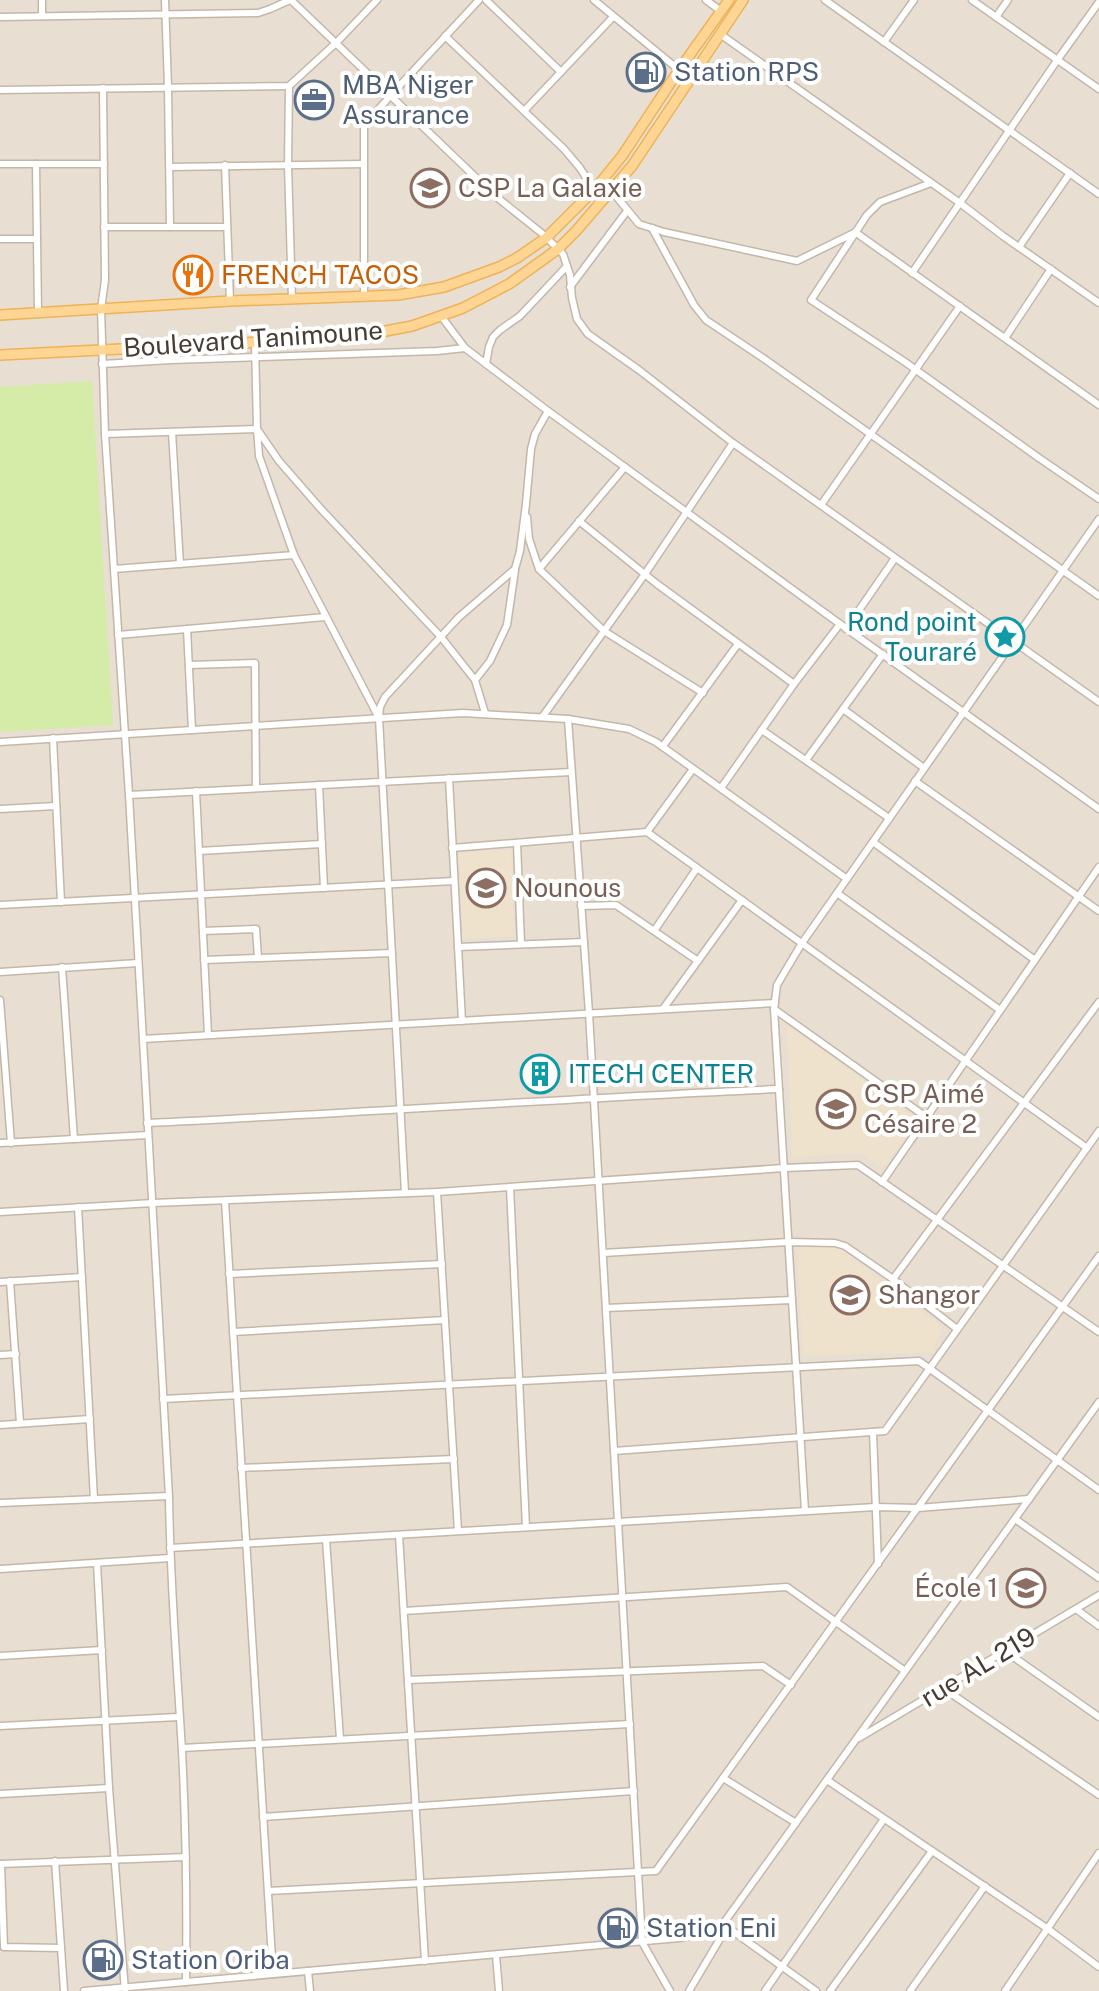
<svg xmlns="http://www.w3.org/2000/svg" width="1099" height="1991" font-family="'Public Sans',sans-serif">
	<rect width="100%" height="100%" fill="#f4eee5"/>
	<rect fill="#e8dfd2" x="0" y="0" width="1099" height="1991"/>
	<g fill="#eee2cd">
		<path d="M511,850L514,936L463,939L459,853Z"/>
		<path d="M787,1025L919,1120L883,1168L860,1153L792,1157Z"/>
		<path d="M835,1244L942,1327L933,1352L803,1356L797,1248Z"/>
	</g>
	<path fill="#d5eca9" d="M92,381L113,725L0,732V387Z"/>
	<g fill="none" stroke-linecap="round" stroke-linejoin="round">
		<g stroke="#c3b7a9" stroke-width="9">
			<g id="minor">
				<path d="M42,0V16"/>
				<path d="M165,0L168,87L170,227"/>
				<path d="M291,0L494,195L544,235L563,254L570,275L572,298L577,319L588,334L639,370L733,443L1099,702"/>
				<path d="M486,0L561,72"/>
				<path d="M594,0L679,70"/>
				<path d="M706,0L721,11"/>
				<path d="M825,0L1099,194"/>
				<path d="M972,0L1099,89"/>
				<path d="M0,17L258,13L270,9L290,0"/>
				<path d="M996,17L1008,0"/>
				<path d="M720,34L960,203L1003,236L1099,303"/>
				<path d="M445,36L564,149L580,168L594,190"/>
				<path d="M884,42L914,0"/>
				<path d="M289,86L288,165L292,299"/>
				<path d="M103,88L105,280L101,309L105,434L129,795L169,1496C170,1581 177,1666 182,1751C186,1828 187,1905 186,1982"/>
				<path d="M0,90L289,86L336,43L377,0"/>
				<path d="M524,111L613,17"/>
				<path d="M0,164H104"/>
				<path d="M36,164L38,313"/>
				<path d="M225,165L230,301"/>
				<path d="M170,167L363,164"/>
				<path d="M931,183L880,202L867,215L811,300L905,362L1039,458L1099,499"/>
				<path d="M611,190L639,224L664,232L797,261L852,234"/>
				<path d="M104,227H226"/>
				<path d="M652,228L694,305L706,320L763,358L1099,596"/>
				<path d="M855,232L1099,405"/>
				<path d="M0,239H37"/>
				<path d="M1019,247L1070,173"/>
				<path d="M912,273L1058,59L1099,2"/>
				<path d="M570,287L627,211"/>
				<path d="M364,297V126L391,95L479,0"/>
				<path d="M441,316L465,348L548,411L840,624L1099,809"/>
				<path d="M1005,338L1051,269"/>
				<path d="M255,342L257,429L279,461L320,508L441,637L475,680L485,713"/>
				<path d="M102,364L171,360L437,351L465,348"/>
				<path d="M486,364L489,347L493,337L500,330L520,316L567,266"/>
				<path d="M172,432L180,564"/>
				<path d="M105,434L257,429L259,456L294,555L379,718"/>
				<path d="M821,505L960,306"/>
				<path d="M527,517L529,539L539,569L604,631L703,693"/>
				<path d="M579,521L657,584L794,684"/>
				<path d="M114,569L294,555"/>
				<path d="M539,569L625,467"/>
				<path d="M187,629L192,730"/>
				<path d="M846,629L895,558"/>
				<path d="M118,635L325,617"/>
				<path d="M189,665L255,663L256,788"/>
				<path d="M475,680L490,661L507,625L515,570"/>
				<path d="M843,709L924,768"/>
				<path d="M543,716L645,574L733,443"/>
				<path d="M568,719L589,1013L642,1942L670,1991"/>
				<path d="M762,730L889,818"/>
				<path d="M53,738L61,902"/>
				<path d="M0,742L463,713L568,719L629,729L656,742L847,879"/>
				<path d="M663,746L738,644"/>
				<path d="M806,760L883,654"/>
				<path d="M449,778L462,1021"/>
				<path d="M915,781L1099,911"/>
				<path d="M319,785L324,888"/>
				<path d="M721,788L794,684L840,624"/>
				<path d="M196,791L208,1035"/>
				<path d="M129,795L571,772"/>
				<path d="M0,809L56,806"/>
				<path d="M647,832L693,769"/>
				<path d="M873,842L1035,960"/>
				<path d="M517,843L521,944"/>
				<path d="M452,848L647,832L1087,1148"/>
				<path d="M199,851L322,844"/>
				<path d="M837,893L1000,1010"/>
				<path d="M0,905L454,881"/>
				<path d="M581,906L616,905L698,961"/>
				<path d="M203,931L256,929L258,958"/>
				<path d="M654,931L697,868"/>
				<path d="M458,947L584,942"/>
				<path d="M204,960L392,953"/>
				<path d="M62,967L74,1139"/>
				<path d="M0,972L138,963"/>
				<path d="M0,1000L11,1143"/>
				<path d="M663,1009L742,900"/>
				<path d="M774,1009L926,1117"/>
				<path d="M143,1039L775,1003"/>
				<path d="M147,1123C358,1113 569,1098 779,1089"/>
				<path d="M0,1143L148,1135"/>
				<path d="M882,1182L1099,867"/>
				<path d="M510,1187L526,1527"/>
				<path d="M437,1192L458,1531"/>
				<path d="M405,1193L379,718L380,707L385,697L459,617L515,569L520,551L526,504L531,449L535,434L548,411"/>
				<path d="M225,1201L273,1974"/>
				<path d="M78,1207L94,1499"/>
				<path d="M0,1212L153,1203L437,1192L784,1168L858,1165L1099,1332"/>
				<path d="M603,1253L789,1242L835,1243L845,1246L893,1279L957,1329"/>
				<path d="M229,1274L442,1264"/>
				<path d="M893,1279L1099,1002"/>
				<path d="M10,1281L20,1423"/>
				<path d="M0,1282L82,1277"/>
				<path d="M606,1308L792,1300"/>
				<path d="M233,1332L445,1320"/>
				<path d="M0,1355L16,1354"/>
				<path d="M163,1399L919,1361L1099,1490"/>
				<path d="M0,1425L90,1419"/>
				<path d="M873,1432L878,1564"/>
				<path d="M614,1451L885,1431L1099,1131"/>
				<path d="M241,1468L454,1459"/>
				<path d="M0,1503L169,1496"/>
				<path d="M805,1511L774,1009L777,985L802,943L1099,519"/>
				<path d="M1015,1519L1099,1578"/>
				<path d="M399,1535L425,1961"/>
				<path d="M326,1539L340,1739"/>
				<path d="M170,1548L876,1507L918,1508L1029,1499"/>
				<path d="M97,1563L109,1788L125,1991"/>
				<path d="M0,1569L170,1558"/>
				<path d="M1076,1609L1099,1626"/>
				<path d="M404,1611L787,1587L905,1671"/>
				<path d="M1005,1651L1099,1717"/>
				<path d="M0,1656L102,1650"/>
				<path d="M408,1680L763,1666L791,1685"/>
				<path d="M943,1688L1099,1795"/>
				<path d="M0,1726L178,1717"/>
				<path d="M859,1738L1099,1595"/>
				<path d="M182,1748L630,1724"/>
				<path d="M723,1778L796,1823"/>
				<path d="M827,1780L1048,1929L1099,1967"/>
				<path d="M0,1794L109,1788"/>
				<path d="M263,1817L634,1791"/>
				<path d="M55,1861L64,1991"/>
				<path d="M0,1864L186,1857"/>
				<path d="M1,1864L4,1947L61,1948"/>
				<path d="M268,1891L656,1871L1099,1256"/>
				<path d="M723,1924L816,1991"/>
				<path d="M496,1955L499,1991"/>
				<path d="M308,1971L310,1991"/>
				<path d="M84,1991L679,1938L712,1931L723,1924L1099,1402"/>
				<path d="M689,1991L727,1927"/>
				<path d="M765,1991L884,1819"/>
				<path d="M830,1991L932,1851"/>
				<path d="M910,1991L985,1886"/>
				<path d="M1005,1991L1099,1853"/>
			</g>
		</g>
		<g stroke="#eeb258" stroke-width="12">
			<g id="primary">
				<path d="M0,315L230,301L398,295L444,287L499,267L517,258L546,238L596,188L622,156L679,70L729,0"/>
				<path d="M0,355L301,340L370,334L412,326L463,308L509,284L558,249L576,231L632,166L743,0"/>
			</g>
		</g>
		<use href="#minor" stroke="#fff" stroke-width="6"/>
		<use href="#primary" stroke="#ffd593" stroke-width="9"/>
	</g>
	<defs>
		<g id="fuel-ring" transform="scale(2)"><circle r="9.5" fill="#fff" stroke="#5c6f8a" stroke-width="1.5"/><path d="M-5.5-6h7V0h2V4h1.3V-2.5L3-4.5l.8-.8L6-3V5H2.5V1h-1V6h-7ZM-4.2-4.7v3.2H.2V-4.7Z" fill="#5c6f8a"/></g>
		<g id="office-ring" transform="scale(2)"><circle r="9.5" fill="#fff" stroke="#5c6f8a" stroke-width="1.5"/><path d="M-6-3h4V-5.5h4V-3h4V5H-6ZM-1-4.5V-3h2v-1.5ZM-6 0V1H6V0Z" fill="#5c6f8a"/></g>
		<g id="school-ring" transform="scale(2)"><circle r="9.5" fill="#fff" stroke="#8d6e63" stroke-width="1.5"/><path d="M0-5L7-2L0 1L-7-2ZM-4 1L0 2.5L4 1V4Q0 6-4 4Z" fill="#8d6e63"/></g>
		<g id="restaurant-ring" transform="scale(2)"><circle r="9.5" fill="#fff" stroke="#e8710a" stroke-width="1.5"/><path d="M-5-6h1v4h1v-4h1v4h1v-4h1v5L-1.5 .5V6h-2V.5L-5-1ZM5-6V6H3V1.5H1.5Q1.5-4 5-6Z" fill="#e8710a"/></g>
		<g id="sight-ring" transform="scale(2)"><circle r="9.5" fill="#fff" stroke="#0f9aa8" stroke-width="1.5"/><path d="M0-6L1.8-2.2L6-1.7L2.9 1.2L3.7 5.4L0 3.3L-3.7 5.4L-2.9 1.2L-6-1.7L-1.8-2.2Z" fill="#0f9aa8"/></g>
		<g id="building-ring" transform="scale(2)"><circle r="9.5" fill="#fff" stroke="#0f9aa8" stroke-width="1.5"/><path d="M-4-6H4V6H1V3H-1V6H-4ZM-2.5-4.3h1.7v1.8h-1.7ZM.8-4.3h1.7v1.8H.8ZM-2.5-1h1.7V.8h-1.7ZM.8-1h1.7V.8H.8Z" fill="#0f9aa8"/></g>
	</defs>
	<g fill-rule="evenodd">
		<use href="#fuel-ring" x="646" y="72"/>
		<use href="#office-ring" x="314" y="100"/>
		<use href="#school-ring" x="430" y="188"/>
		<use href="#restaurant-ring" x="193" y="275"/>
		<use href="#sight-ring" x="1005" y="637"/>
		<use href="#school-ring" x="486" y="888"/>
		<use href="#building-ring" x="540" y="1074"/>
		<use href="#school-ring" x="836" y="1109"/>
		<use href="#school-ring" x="850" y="1295"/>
		<use href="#school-ring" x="1026" y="1588"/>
		<use href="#fuel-ring" x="618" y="1928"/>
		<use href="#fuel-ring" x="103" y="1960"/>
	</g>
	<g text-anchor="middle" stroke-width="8" stroke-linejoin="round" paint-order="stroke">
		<g font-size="26" fill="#4e5e75" stroke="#fff" text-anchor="start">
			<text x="674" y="81">Station RPS</text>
			<text x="342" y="94">MBA Niger<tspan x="342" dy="30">Assurance</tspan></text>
			<text x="646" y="1937">Station Eni</text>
			<text x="131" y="1969">Station Oriba</text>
		</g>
		<g font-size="26" fill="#785e54" stroke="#fff" text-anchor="start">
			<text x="458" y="197">CSP La Galaxie</text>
			<text x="514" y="897">Nounous</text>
			<text x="864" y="1103">CSP Aimé<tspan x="864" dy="30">Césaire 2</tspan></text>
			<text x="878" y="1304">Shangor</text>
			<text x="998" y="1597" text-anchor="end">École 1</text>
		</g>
		<g font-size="26" fill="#c56008" stroke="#fff" text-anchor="start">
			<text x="221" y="284">FRENCH TACOS</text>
		</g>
		<g font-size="26" fill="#473d34" stroke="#fff">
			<text transform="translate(253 339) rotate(-4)" y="9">Boulevard Tanimoune</text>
			<text transform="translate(978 1667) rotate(-31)" y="9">rue AL 219</text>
		</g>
		<g font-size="26" fill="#0d838f" stroke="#fff" text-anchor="end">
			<text x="977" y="631">Rond point<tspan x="977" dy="30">Touraré</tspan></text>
			<text x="568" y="1083" text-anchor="start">ITECH CENTER</text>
		</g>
	</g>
</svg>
